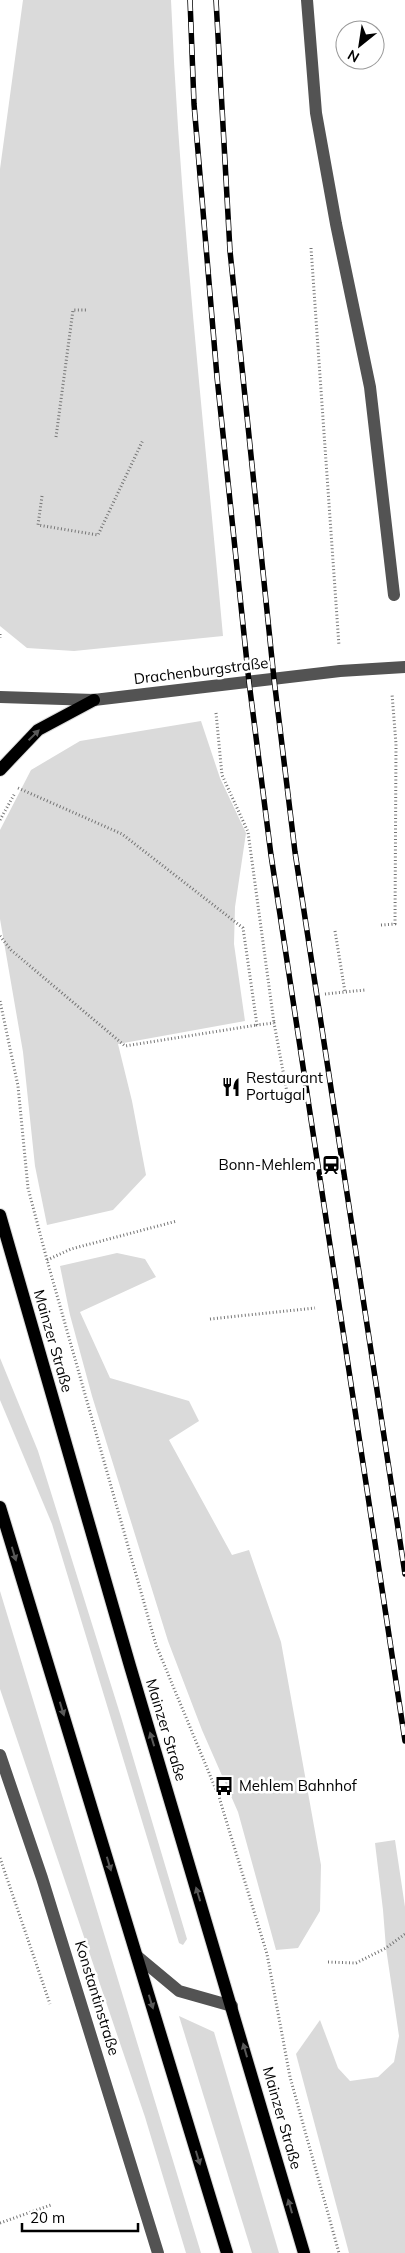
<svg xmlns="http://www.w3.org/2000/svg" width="405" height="2253" font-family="Mulish,sans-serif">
	<rect width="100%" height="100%" fill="#fff"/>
	<g fill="#dadada">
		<path d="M23,0H171C180,213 204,424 223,636L74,651L27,648L0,626V169Z"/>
		<path d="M201,721L220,778L246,833L235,907L234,944L245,1021L118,1044L132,1101L146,1175L113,1210L47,1225L35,1166L23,1052L0,919V830L31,770L80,741Z"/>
		<path d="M117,1253L145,1259L156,1277L80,1312L110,1378L189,1401L199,1421L169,1440L232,1555L249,1550L281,1642L321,1865L320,1911L298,1948L276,1950L238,1812L202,1730L168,1641L92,1396L70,1315L60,1266Z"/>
		<path d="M0,1358L38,1451L121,1717L187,1939L183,1945L179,1943L52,1524L0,1400Z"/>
		<path d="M0,1591L201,2253H186L145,2117L0,1689Z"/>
		<path d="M395,1840L405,1907V2253H349L296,2054L320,2020L338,2068L350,2081L378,2077L394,2062L399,2036L386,1948L383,1910L375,1843Z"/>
		<path d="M179,2016L214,2032L279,2253H252Z"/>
	</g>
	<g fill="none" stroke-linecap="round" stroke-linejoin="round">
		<g stroke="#dbdbdb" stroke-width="14">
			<g id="major">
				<path d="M0,770L38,730L94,700"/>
				<path d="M0,1215L130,1666L304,2253"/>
				<path d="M0,1507L227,2253"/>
			</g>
		</g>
		<g stroke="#757575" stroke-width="3" stroke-dasharray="1 2.5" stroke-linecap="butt">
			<path d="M311,248L339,646"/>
			<path d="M56,437L73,310H87"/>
			<path d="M42,496L38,525L98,535L143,440"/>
			<path d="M0,634V638"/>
			<path d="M216,713L222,775L248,832L274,1023"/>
			<path d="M18,788L122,834L243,928L257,1025L274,1023L289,1103"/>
			<path d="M0,820L15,793"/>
			<path d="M381,925L395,924L396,744L392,694"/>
			<path d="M335,931L345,992"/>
			<path d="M0,936L11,950L125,1046L257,1025"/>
			<path d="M325,994L365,990"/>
			<path d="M0,1001L18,1086L28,1188L47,1260L156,1645L219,1797L267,1954L290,2077L339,2253"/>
			<path d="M47,1260L71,1249L177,1221"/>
			<path d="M210,1319L315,1308"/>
			<path d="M0,1858L50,2004"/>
			<path d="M328,1962L356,1963L386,1948L405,1934"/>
			<path d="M0,2223L51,2205"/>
		</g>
		<g stroke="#535353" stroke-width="12">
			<path d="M307,0L316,113L336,224L370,387L394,595"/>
			<path d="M0,697L94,700L340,671L405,667"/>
			<path d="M0,1755L42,1878L158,2253"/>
			<path d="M137,1956L179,1991L232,2006"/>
		</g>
		<use href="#major" stroke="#000" stroke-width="12"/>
		<g stroke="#000" stroke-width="5.5">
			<g id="rail">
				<path d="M190,0L194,104L217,377L249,682L271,855L405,1741"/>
				<path d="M216,0L230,251L274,679L295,852L405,1574"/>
			</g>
		</g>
		<use href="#rail" stroke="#fff" stroke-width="4" stroke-dasharray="11" stroke-linecap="butt"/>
	</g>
	<defs><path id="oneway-solid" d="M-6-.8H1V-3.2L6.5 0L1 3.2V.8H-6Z" transform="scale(1.25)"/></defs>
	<g fill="#595959">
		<use href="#oneway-solid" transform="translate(34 735) rotate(-44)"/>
		<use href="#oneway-solid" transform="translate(14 1554) rotate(73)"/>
		<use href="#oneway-solid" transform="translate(62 1709) rotate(73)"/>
		<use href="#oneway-solid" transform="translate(152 1739) rotate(-107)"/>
		<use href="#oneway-solid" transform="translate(109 1864) rotate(73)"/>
		<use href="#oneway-solid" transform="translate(198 1894) rotate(-107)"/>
		<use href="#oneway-solid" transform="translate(151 2002) rotate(73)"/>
		<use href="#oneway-solid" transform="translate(245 2050) rotate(-106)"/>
		<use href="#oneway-solid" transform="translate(198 2158) rotate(73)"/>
		<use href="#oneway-solid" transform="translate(290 2206) rotate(-106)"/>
	</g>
	<defs>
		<g id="restaurant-bare" transform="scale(1.5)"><path d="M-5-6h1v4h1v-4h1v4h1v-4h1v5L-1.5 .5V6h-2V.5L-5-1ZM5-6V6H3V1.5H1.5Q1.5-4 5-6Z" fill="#000" stroke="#fff" stroke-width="2.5" paint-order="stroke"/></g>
		<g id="station-bare" transform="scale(1.5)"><path d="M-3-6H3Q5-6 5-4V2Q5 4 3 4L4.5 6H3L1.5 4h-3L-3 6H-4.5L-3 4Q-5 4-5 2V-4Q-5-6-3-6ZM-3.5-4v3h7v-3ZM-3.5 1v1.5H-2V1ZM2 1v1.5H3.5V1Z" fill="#000" stroke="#fff" stroke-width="2.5" paint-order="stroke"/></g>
		<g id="bus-bare" transform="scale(1.5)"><path d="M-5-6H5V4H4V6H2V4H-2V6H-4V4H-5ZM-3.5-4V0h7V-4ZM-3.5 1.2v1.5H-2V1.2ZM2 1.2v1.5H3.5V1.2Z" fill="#000" stroke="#fff" stroke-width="2.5" paint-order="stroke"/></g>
	</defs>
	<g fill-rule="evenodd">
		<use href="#restaurant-bare" x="231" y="1087"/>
		<use href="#station-bare" x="331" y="1165"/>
		<use href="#bus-bare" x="224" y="1786"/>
	</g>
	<g text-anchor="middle" stroke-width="5" stroke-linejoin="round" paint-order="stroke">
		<g font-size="15" fill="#000" stroke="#fff">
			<text transform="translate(201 671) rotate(-7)" y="5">Drachenburgstraße</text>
			<text transform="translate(53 1341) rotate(74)" y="5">Mainzer Straße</text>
			<text transform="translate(166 1730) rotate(73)" y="5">Mainzer Straße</text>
			<text transform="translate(97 1998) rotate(73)" y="5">Konstantinstraße</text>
			<text transform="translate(282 2118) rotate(74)" y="5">Mainzer Straße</text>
		</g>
		<g font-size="15" fill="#000" stroke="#fff" text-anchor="start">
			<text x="246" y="1083">Restaurant<tspan x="246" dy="17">Portugal</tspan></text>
			<text x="316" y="1170" text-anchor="end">Bonn-Mehlem</text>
			<text x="239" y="1791">Mehlem Bahnhof</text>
		</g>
	</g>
	<g transform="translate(360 45) rotate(210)"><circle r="24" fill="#ffffff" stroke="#999999"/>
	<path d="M0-4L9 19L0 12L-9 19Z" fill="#000000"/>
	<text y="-8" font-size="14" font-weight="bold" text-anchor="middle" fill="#000000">N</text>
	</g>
	<path d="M22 2223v8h116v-8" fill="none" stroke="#000000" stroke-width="2.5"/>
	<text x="30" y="2223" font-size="15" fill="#000000" stroke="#ffffff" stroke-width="4" paint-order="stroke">20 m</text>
</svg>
